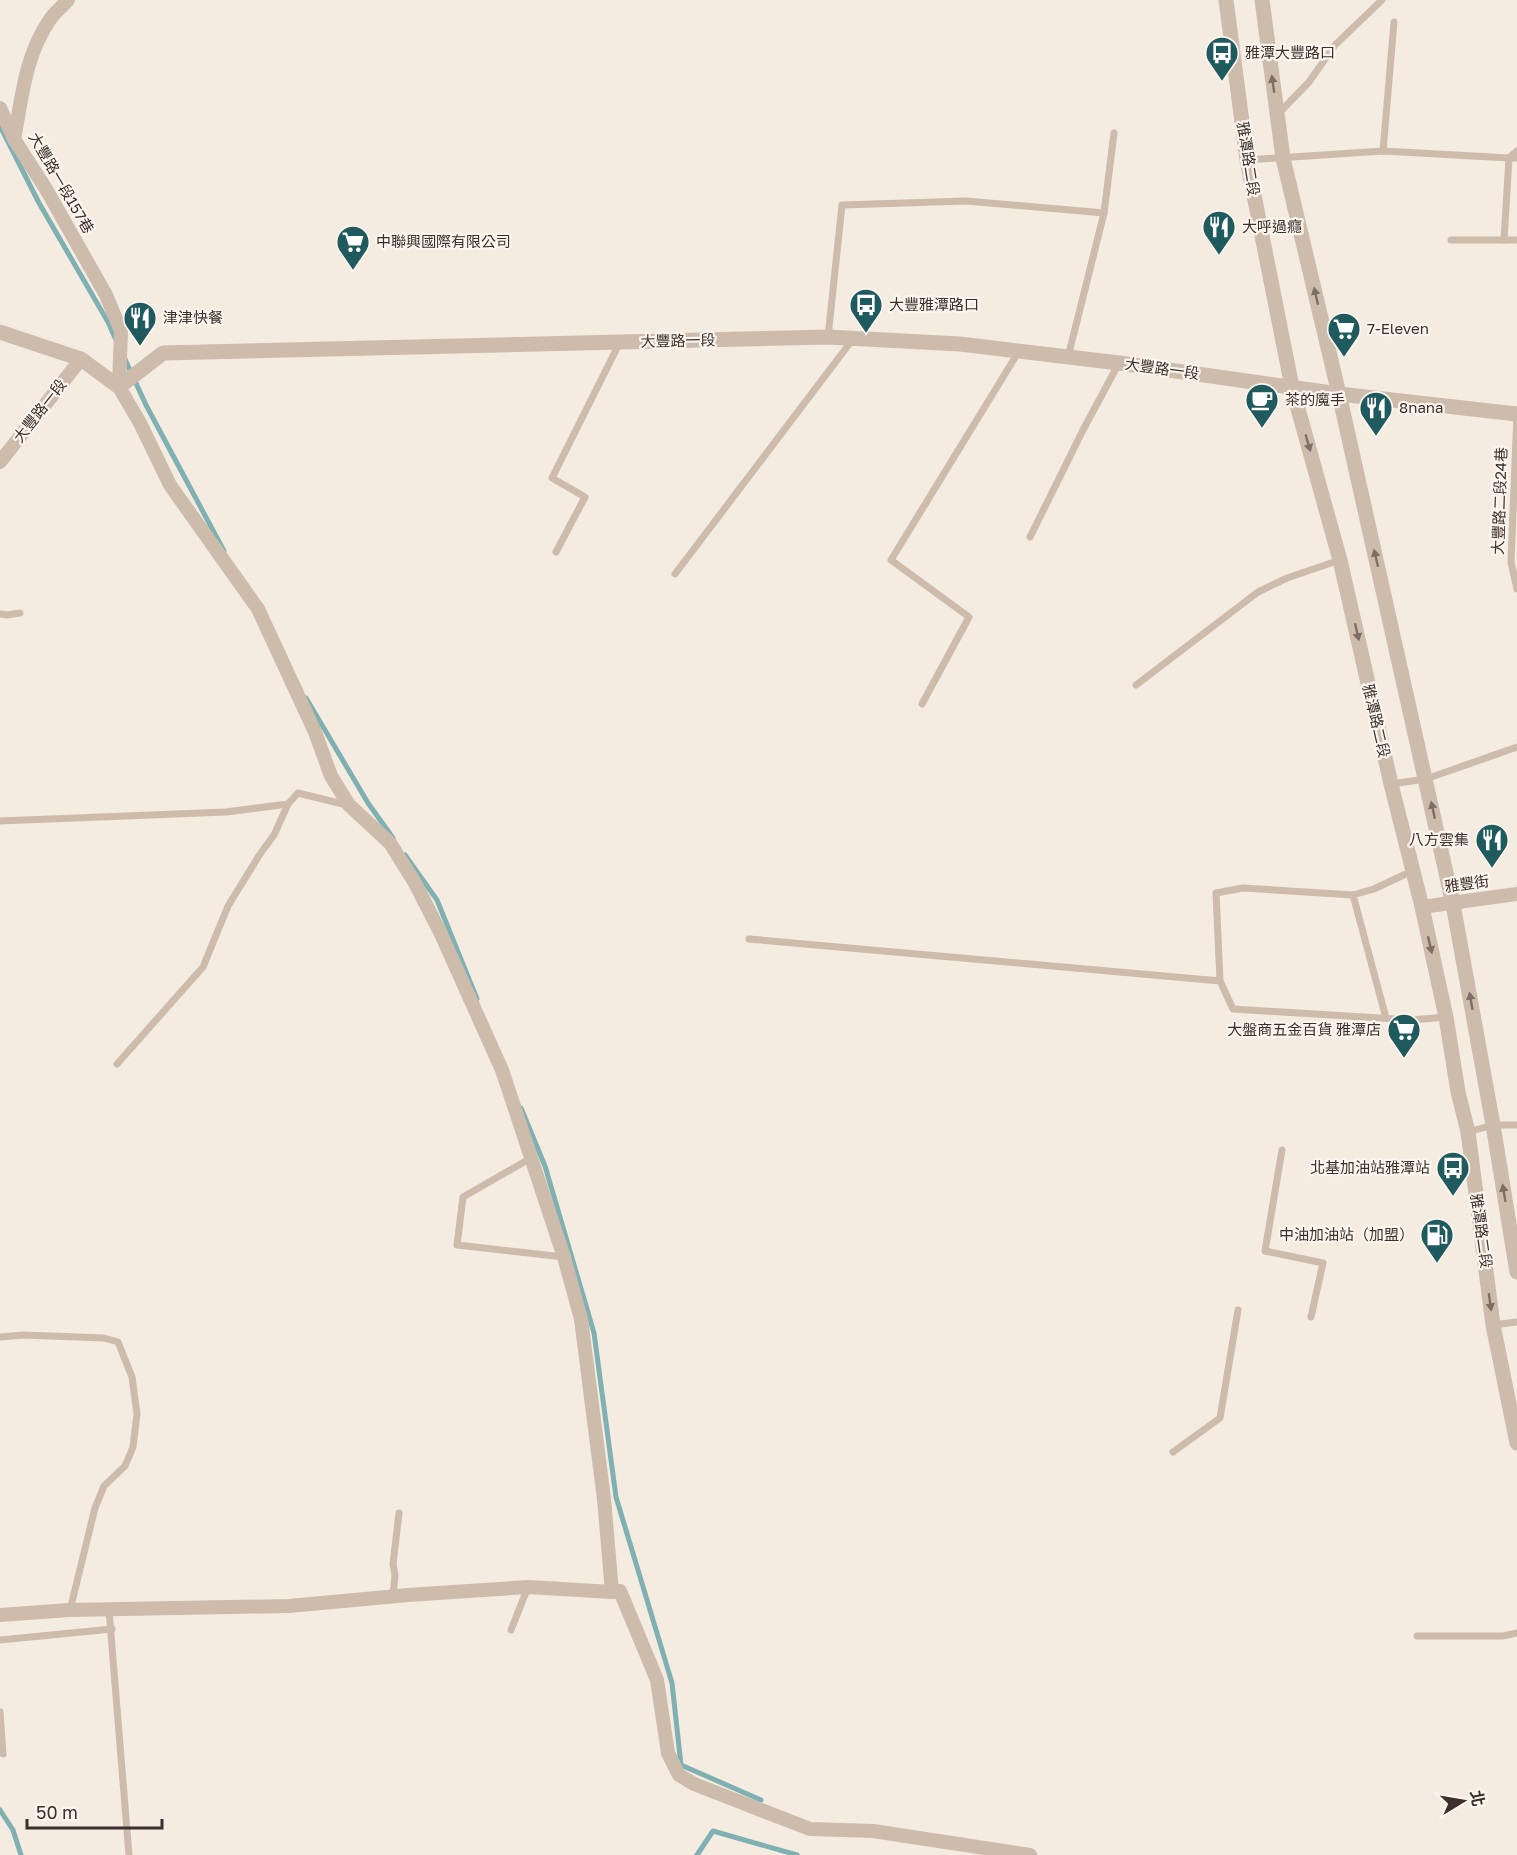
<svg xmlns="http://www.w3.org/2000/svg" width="1517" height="1855" font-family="'Golos Text','Noto Sans TC',sans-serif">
	<rect width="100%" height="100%" fill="#f4ebe1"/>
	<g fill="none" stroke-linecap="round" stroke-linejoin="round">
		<g stroke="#7fb0b2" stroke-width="5">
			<path d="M0,126L39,203L108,322L116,340"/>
			<path d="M124,357L146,405L224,551"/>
			<path d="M306,698L368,803L393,838"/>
			<path d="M405,855L437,900L477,999"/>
			<path d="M521,1108L545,1166L594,1333L616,1497L672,1683L681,1765L761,1800"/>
			<path d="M0,1810L13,1830L21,1855"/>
			<path d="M697,1855L713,1831L797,1855"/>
		</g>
		<g stroke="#cdbbac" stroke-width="7">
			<path d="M1279,113L1309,82L1335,45L1382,0"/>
			<path d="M1383,151L1394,22"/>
			<path d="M1247,160L1383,151L1509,158L1517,151"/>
			<path d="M1104,213L1114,133"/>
			<path d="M1451,240H1517"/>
			<path d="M1504,240L1509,158H1517"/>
			<path d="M828,337L842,205L966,201L1104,213L1068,357"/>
			<path d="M1517,414L1511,562L1517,589"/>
			<path d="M1030,537L1083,430L1119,363"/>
			<path d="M556,552L585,497L552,478L620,342"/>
			<path d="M675,574L853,339"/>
			<path d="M0,614L7,615L20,613"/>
			<path d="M1136,685L1258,592L1287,578L1340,560"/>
			<path d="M922,704L969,617L891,560L1019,351"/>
			<path d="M1391,784L1426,779L1517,747"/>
			<path d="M0,821L226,812L288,804"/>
			<path d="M1353,895L1386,1018"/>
			<path d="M749,939L1220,981L1233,1009L1412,1020L1446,1017"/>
			<path d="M1220,981L1216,893L1243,888L1353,895L1374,889L1412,871"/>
			<path d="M117,1064L203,967L228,906L260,854L274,835L288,804L298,793L347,805"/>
			<path d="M1468,1132L1493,1125H1517"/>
			<path d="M1282,1150L1265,1251L1323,1263L1311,1317"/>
			<path d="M531,1158L463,1197L457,1245L564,1257"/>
			<path d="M1493,1325L1517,1322"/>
			<path d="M0,1337L23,1335L104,1338L118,1342L132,1377L137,1414L133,1447L125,1466L104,1486L95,1508L70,1610"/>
			<path d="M1173,1452L1220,1418L1238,1310"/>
			<path d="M393,1596L395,1575L393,1564L399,1513"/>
			<path d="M109,1610L129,1855"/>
			<path d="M511,1630L528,1587"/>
			<path d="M1417,1636H1503L1517,1633"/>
			<path d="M0,1640L112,1629"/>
			<path d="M0,1712L3,1754"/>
		</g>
		<g stroke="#cdbbac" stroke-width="14">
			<path d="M0,108L14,139L46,189L106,295L121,331L119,387L140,423L170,485L258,609L315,732L331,776L349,805L390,843L415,883L441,934L502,1070L564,1257L581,1319L604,1499L612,1592L620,1591L657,1680L668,1753L679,1775L694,1784L810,1829L873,1831L1030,1855"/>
			<path d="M14,139C22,98 25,56 49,21C54,13 62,7 68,0"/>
			<path d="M0,462L81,359"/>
			<path d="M1422,907L1517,894"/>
			<path d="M0,1615L69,1610L289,1606L408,1595L528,1587L612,1592"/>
		</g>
		<g stroke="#cdbbac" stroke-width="15">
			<path d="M1226,0L1247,160L1292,387L1340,560L1391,784L1422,907L1446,1017L1458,1092L1468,1132L1493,1325L1517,1443"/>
			<path d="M1262,0L1283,158L1339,394L1453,904L1493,1125L1517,1272"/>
			<path d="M0,332L81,359L119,387L163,353L828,337L960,344L1119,363L1339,394L1517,414"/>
		</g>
	</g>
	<defs><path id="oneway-solid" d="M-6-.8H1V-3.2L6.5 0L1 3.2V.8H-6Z" transform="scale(1.5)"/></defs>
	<g fill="#7d6f65">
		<use href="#oneway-solid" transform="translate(1273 84) rotate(-98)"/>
		<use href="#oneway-solid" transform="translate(1316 296) rotate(-103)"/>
		<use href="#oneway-solid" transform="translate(1308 443) rotate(74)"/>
		<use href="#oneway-solid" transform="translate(1376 558) rotate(-103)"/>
		<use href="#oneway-solid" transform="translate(1357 632) rotate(77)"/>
		<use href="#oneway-solid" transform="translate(1433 810) rotate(-102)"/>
		<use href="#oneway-solid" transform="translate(1430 945) rotate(77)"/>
		<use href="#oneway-solid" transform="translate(1471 1001) rotate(-100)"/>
		<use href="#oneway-solid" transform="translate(1504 1193) rotate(-99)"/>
		<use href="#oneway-solid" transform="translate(1490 1302) rotate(82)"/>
	</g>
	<defs>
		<g id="bus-pin" transform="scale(1.725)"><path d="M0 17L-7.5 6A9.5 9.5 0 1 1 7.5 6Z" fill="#1f5a5e" stroke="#fbf5ee"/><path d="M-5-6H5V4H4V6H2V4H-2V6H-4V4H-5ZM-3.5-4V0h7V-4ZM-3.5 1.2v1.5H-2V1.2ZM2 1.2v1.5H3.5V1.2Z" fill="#fff"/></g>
		<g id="restaurant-pin" transform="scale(1.725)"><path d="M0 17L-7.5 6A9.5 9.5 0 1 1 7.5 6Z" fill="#1f5a5e" stroke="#fbf5ee"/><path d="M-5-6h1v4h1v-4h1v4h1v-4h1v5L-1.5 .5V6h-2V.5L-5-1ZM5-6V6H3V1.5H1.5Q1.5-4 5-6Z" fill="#fff"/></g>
		<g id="supermarket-pin" transform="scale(1.725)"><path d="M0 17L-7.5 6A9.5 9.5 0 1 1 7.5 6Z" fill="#1f5a5e" stroke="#fbf5ee"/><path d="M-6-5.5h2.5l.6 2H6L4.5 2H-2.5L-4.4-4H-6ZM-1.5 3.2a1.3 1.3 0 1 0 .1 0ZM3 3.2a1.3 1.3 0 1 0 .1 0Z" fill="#fff"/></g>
		<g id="cafe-pin" transform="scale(1.725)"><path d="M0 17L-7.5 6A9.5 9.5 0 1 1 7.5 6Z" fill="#1f5a5e" stroke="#fbf5ee"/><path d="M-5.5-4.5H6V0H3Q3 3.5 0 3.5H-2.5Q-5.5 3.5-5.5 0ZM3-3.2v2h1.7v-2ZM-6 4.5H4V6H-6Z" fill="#fff"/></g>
		<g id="fuel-pin" transform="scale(1.725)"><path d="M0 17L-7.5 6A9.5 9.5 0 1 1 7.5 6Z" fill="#1f5a5e" stroke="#fbf5ee"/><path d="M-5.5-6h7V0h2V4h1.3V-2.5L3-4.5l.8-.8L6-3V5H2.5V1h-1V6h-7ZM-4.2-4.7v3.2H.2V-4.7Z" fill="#fff"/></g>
	</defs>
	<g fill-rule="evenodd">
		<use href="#bus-pin" x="1222" y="53"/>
		<use href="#restaurant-pin" x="1219" y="227"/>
		<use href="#supermarket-pin" x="353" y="242"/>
		<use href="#bus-pin" x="866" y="305"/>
		<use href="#restaurant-pin" x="140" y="318"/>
		<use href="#supermarket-pin" x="1344" y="329"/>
		<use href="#cafe-pin" x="1262" y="400"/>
		<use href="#restaurant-pin" x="1376" y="408"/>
		<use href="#restaurant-pin" x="1492" y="840"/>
		<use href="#supermarket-pin" x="1404" y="1030"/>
		<use href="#bus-pin" x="1453" y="1168"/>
		<use href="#fuel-pin" x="1437" y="1235"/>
	</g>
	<g text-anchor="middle" stroke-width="4.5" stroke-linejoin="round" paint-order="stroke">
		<g font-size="15" fill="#3b302b" stroke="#fbf5ee" text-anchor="start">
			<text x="1245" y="58">雅潭大豐路口</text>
			<text x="1242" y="232">大呼過癮</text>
			<text x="376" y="247">中聯興國際有限公司</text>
			<text x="889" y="310">大豐雅潭路口</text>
			<text x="163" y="323">津津快餐</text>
			<text x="1367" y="334">7-Eleven</text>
			<text x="1285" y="405">茶的魔手</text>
			<text x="1399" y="413">8nana</text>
			<text x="1469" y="845" text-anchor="end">八方雲集</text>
			<text x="1381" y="1035" text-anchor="end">大盤商五金百貨 雅潭店</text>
			<text x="1430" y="1173" text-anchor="end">北基加油站雅潭站</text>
			<text x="1414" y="1240" text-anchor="end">中油加油站（加盟）</text>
		</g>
		<g font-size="15" fill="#3b302b" stroke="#fbf5ee">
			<text transform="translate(1248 159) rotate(81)" y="5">雅潭路二段</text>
			<text transform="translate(61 183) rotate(60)" y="5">大豐路一段157巷</text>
			<text transform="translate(678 341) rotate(-1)" y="5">大豐路一段</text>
			<text transform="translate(1162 369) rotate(8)" y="5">大豐路一段</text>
			<text transform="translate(40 411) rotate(-52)" y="5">大豐路一段</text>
			<text transform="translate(1500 501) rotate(-88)" y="5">大豐路二段24巷</text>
			<text transform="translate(1376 721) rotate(77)" y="5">雅潭路二段</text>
			<text transform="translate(1467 884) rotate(-8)" y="5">雅豐街</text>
			<text transform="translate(1481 1231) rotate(82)" y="5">雅潭路二段</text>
		</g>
	</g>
	<g transform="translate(1463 1801) rotate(79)" stroke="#fbf5ee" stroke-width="4.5" paint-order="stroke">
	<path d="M0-4.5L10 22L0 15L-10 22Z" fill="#3b302b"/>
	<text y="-9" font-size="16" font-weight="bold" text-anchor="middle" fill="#3b302b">北</text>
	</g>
	<path d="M27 1819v9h135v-9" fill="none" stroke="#3b302b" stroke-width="3"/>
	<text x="36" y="1819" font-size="18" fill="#3b302b" stroke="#fbf5ee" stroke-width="4.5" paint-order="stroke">50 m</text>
</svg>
